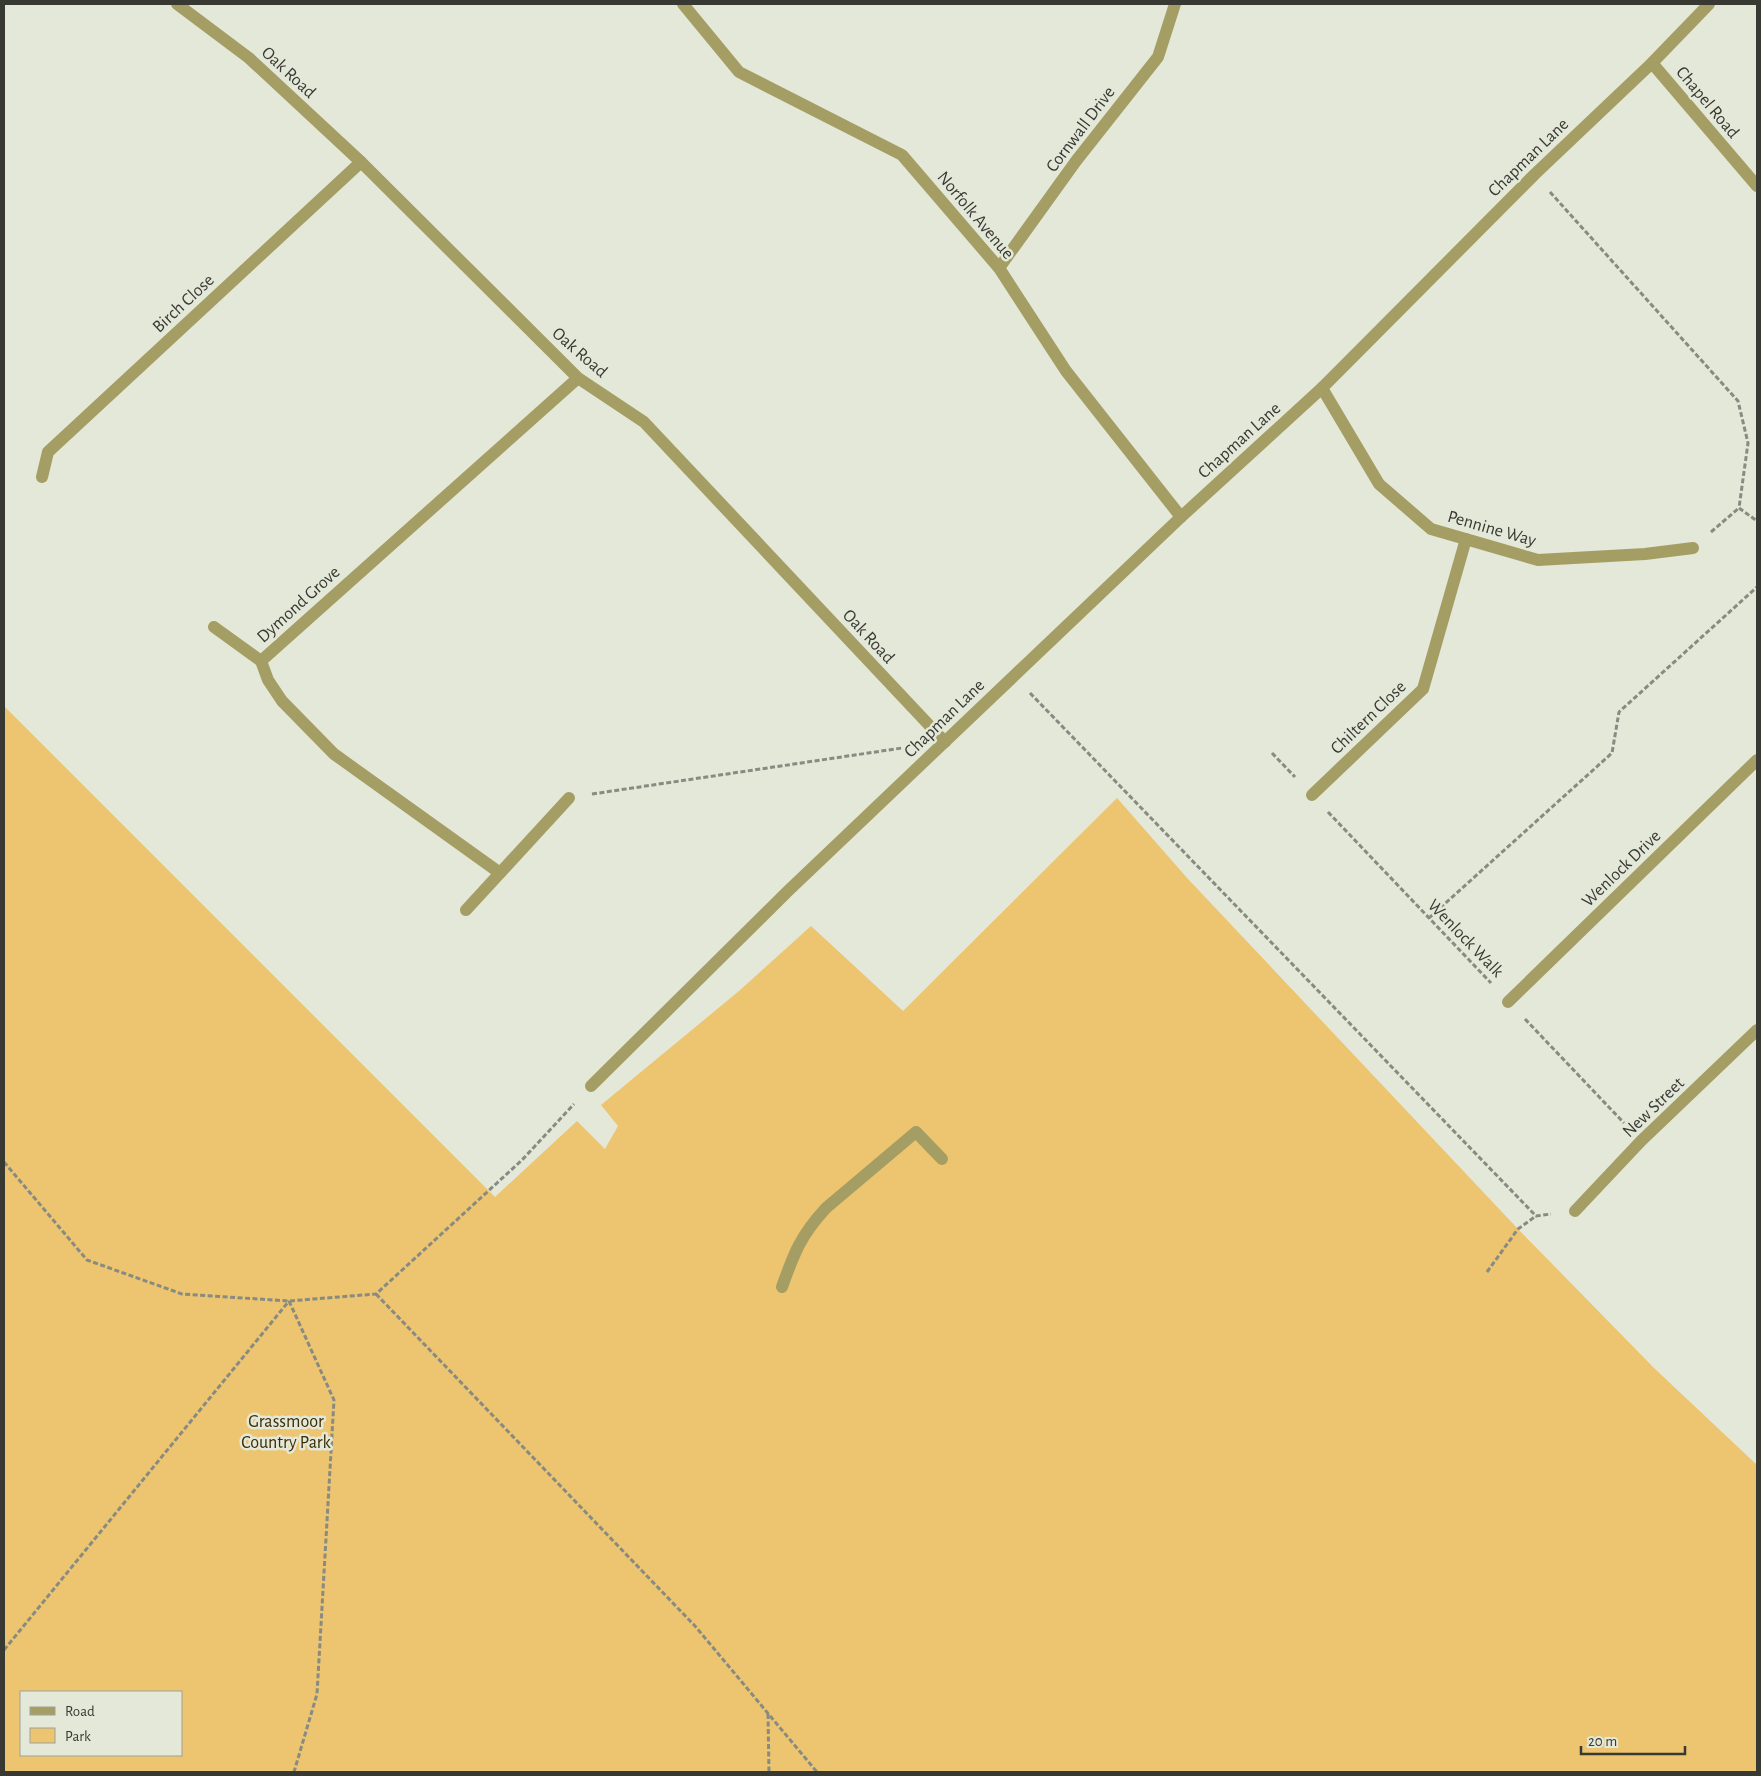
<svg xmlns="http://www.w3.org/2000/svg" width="1761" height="1776" font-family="'Alegreya Sans',sans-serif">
	<rect width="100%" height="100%" fill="#e3e8d9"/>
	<path fill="#edc46f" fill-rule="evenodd" d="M4,706L495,1197L577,1121L605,1149L618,1126L601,1105L739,991L811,926L903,1011L1117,798L1188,879L1518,1229L1654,1368L1757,1465V1772H4ZM21,1692H181V1755H21Z"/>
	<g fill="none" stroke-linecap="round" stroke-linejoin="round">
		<g stroke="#888b81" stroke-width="3" stroke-dasharray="5 2.5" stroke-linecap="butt">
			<path d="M1550,192L1738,401L1748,443L1739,508L1757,521"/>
			<path d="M1711,532L1739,508"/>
			<path d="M1030,693L1536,1216L1551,1214"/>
			<path d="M1272,753L1295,777"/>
			<path d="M592,794L902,748"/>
			<path d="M1328,812L1491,983"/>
			<path d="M1429,918L1612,753L1619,712L1757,587"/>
			<path d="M1525,1019L1624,1123"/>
			<path d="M4,1162L87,1260L182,1294L289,1301L376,1294L522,1160L574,1104"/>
			<path d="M1487,1272L1518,1229L1536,1216"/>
			<path d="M376,1294L695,1626L817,1772"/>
			<path d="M289,1301L334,1400L317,1694L294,1772"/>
			<path d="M4,1650L289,1301"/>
			<path d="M768,1714L769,1772"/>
		</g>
		<g stroke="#a59e64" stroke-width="12">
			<path d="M177,4L249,58L361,162L578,378L644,422L945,742"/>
			<path d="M683,4L739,72L902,155L999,268L1066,371L1181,517"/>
			<path d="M1652,63L1757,186"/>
			<path d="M999,268L1076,161L1158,57L1175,4"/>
			<path d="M1322,388L1379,484L1431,529L1538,560L1645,554L1693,548"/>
			<path d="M42,477L48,452L361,162"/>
			<path d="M214,627L261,661"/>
			<path d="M1312,795L1423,689L1466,539"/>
			<path d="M500,873L334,754L282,701L268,680L261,661L578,378"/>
			<path d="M466,910L569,798"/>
			<path d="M1508,1002L1757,760"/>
			<path d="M591,1086L788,891L1181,517L1322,388L1535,174L1652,63L1709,4"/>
			<path d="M1575,1211L1641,1141L1757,1030"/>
			<path d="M782,1287C794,1253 801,1235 826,1208L916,1132L942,1159"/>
		</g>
	</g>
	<g text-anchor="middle" stroke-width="5" stroke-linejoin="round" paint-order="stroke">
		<g font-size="18" fill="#383933" stroke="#e3e8d9">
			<text transform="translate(289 72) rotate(43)" y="6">Oak Road</text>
			<text transform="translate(1708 102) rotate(50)" y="6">Chapel Road</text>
			<text transform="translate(1080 129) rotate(-53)" y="6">Cornwall Drive</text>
			<text transform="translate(1528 157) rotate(-44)" y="6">Chapman Lane</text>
			<text transform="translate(976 215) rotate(50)" y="6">Norfolk Avenue</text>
			<text transform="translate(183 303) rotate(-43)" y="6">Birch Close</text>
			<text transform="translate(580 352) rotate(41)" y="6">Oak Road</text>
			<text transform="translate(1239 440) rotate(-42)" y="6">Chapman Lane</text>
			<text transform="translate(1492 528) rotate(16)" y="6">Pennine Way</text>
			<text transform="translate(298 604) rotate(-42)" y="6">Dymond Grove</text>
			<text transform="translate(869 636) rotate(47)" y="6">Oak Road</text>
			<text transform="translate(1368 717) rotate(-44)" y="6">Chiltern Close</text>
			<text transform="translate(944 718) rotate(-44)" y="6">Chapman Lane</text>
			<text transform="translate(1621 868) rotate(-44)" y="6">Wenlock Drive</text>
			<text transform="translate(1466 938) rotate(46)" y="6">Wenlock Walk</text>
			<text transform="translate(1653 1107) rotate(-44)" y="6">New Street</text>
		</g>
		<g font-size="18" fill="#3c2c05" stroke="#e3e8d9">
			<text x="286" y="1427">Grassmoor<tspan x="286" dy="21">Country Park</tspan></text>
		</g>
	</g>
	<rect width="1761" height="1776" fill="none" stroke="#383933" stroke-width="10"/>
	<rect x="20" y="1691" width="162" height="65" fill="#e3e8d9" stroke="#9fa297"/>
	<rect x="30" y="1707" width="25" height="8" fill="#a59e64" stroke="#9fa297"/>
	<text x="65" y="1716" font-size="15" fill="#383933">Road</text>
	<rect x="30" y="1728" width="25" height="15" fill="#edc46f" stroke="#9fa297"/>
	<text x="65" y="1741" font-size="15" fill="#383933">Park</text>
	<path d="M1581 1746v8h104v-8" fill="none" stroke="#383933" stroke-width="2.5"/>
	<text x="1588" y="1746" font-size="15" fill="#383933" stroke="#e3e8d9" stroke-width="4" paint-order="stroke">20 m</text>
</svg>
